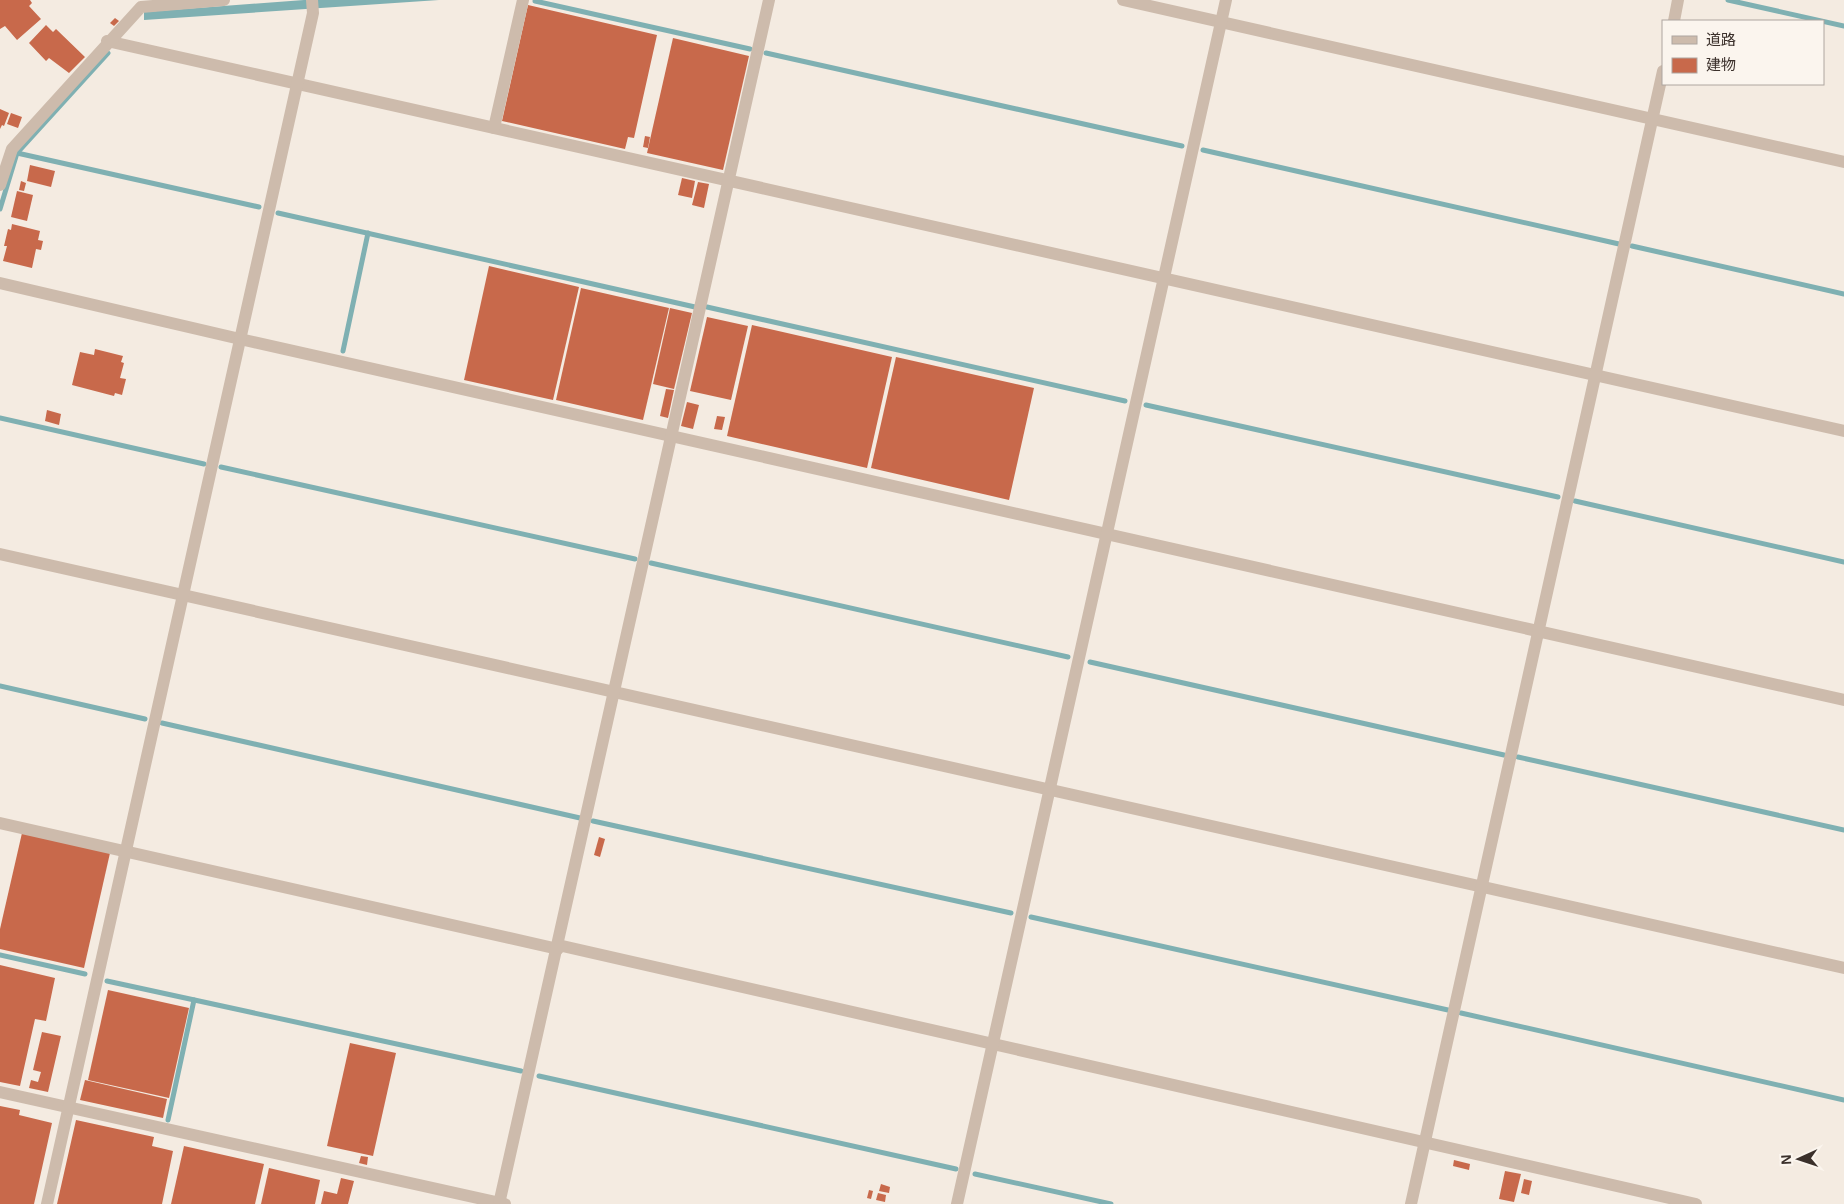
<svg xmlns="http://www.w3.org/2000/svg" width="1844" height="1204" font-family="Helvetica,'Noto Sans JP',sans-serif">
	<rect width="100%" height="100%" fill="#f4ebe1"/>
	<path fill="#7fb0b2" d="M304,0H439L144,20V12Z"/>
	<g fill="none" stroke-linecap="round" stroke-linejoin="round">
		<g stroke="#7fb0b2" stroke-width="5">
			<path d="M1728,0L1844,26"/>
			<path d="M535,1L750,49"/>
			<path d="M766,53L1182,146"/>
			<path d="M1203,150L1619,244"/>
			<path d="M17,153L259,207"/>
			<path d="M0,209L17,153L108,53"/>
			<path d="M278,213L695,307"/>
			<path d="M1632,246L1844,294"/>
			<path d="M707,307L1125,401"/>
			<path d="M343,351L368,233"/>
			<path d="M1146,405L1558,497"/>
			<path d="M0,418L204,464"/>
			<path d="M221,467L635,559"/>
			<path d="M1575,501L1844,562"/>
			<path d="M651,563L1068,657"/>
			<path d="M1090,662L1504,755"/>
			<path d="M0,686L145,719"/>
			<path d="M162,723L580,818"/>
			<path d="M1518,757L1844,830"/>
			<path d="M593,821L1011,913"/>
			<path d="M1031,917L1448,1010"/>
			<path d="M0,955L85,974"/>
			<path d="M107,981L521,1071"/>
			<path d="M1461,1013L1844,1100"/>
			<path d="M539,1076L956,1169"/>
			<path d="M168,1120L194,1000"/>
			<path d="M975,1174L1111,1204"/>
		</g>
	</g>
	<g fill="#c8694b">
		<path d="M0,0H30L32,3L29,6L41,19L17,40L5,26L0,29Z"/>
		<path d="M528,5L657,35L634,138L628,137L625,149L502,121Z"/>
		<path d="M115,18L119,21L114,26L110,23Z"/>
		<path d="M46,25L53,32L56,29L85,57L69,73L49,58L46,61L29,43Z"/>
		<path d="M673,38L749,56L723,170L647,153Z"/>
		<path d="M0,109L9,113L4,126L2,125L0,129Z"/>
		<path d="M11,113L22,117L18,128L7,124Z"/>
		<path d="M645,136L650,137L648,148L643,147Z"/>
		<path d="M30,165L55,171L51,187L27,181Z"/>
		<path d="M682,178L695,181L692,198L678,195Z"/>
		<path d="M21,181L26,183L24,191L19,190Z"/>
		<path d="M698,182L709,184L704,208L692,205Z"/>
		<path d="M17,191L33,195L27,221L11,217Z"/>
		<path d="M12,224L40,231L38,240L43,241L41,250L36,249L32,268L3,261L7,246H4L8,229L11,230Z"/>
		<path d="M489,266L579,287L553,400L464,380Z"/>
		<path d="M581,288L669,308L643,420L556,400Z"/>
		<path d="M670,308L692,313L674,389L653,384Z"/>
		<path d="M707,317L748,326L731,400L690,391Z"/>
		<path d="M752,325L892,357L867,468L727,436Z"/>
		<path d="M95,349L123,356L121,362L124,363L120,378L126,379L122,395L115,393L114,396L72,385L80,352L94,355Z"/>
		<path d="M896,357L1034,388L1009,500L871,468Z"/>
		<path d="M666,389L674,390L668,418L660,416Z"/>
		<path d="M687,402L699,405L693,429L681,426Z"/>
		<path d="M47,410L61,414L59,425L45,421Z"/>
		<path d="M717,416L725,417L722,430L714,429Z"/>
		<path d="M22,833L110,853L84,968L0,949V929Z"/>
		<path d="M599,837L605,839L600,857L594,855Z"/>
		<path d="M0,965L55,978L46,1021L35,1019L20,1086L0,1082Z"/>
		<path d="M108,990L189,1008L169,1098L88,1080Z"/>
		<path d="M42,1032L61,1036L48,1092L29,1088L31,1080L38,1082L41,1072L33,1070Z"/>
		<path d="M350,1043L396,1053L373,1156L327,1146Z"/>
		<path d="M85,1080L167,1099L163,1118L80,1100Z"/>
		<path d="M0,1106L20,1110L19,1115L52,1123L34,1204H0Z"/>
		<path d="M76,1120L154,1137L152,1146L173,1151L162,1204H57Z"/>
		<path d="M184,1146L264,1164L255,1204H171Z"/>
		<path d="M361,1156L368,1157L367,1165L359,1163Z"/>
		<path d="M1454,1160L1470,1164L1469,1170L1453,1166Z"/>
		<path d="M269,1168L320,1180L315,1204H261Z"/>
		<path d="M1505,1171L1521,1174L1514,1202L1499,1199Z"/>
		<path d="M341,1178L354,1181L348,1204H321L324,1191L337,1194Z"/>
		<path d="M1524,1179L1532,1181L1529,1195L1521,1193Z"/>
		<path d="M881,1184L890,1187L889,1193L879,1191Z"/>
		<path d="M869,1190L873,1191L871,1199L867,1198Z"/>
		<path d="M878,1193L886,1195L885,1202L876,1200Z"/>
	</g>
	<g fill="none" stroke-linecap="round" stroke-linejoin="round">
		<g stroke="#cdbbac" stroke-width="12">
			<path d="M1123,0L1844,162"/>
			<path d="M1674,21L1678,0"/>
			<path d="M107,41L1844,431"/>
			<path d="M494,128L523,0"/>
			<path d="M0,185L12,149L141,7L224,0"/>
			<path d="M0,283L240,339L1844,700"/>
			<path d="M0,554L1844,968"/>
			<path d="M0,823L558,949"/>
			<path d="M558,945L1696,1204"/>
			<path d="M0,1092L505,1204"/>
			<path d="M47,1204L313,13L312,0"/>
			<path d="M499,1204L769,0"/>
			<path d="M957,1204L1226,0"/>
			<path d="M1411,1204L1663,71"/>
		</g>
	</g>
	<rect x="1662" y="20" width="162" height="65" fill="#fbf5ee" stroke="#aea6a0"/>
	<rect x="1672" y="36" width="25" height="8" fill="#cdbbac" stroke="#aea6a0"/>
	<text x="1706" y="45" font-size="15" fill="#3b302b">道路</text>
	<rect x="1672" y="58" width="25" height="15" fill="#c8694b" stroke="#aea6a0"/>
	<text x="1706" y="70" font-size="15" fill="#3b302b">建物</text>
	<g transform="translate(1799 1159) rotate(267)" stroke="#fbf5ee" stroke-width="4" paint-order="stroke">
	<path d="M0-4L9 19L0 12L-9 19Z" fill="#3b302b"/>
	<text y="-8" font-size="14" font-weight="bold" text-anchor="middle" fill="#3b302b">N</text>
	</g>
</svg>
